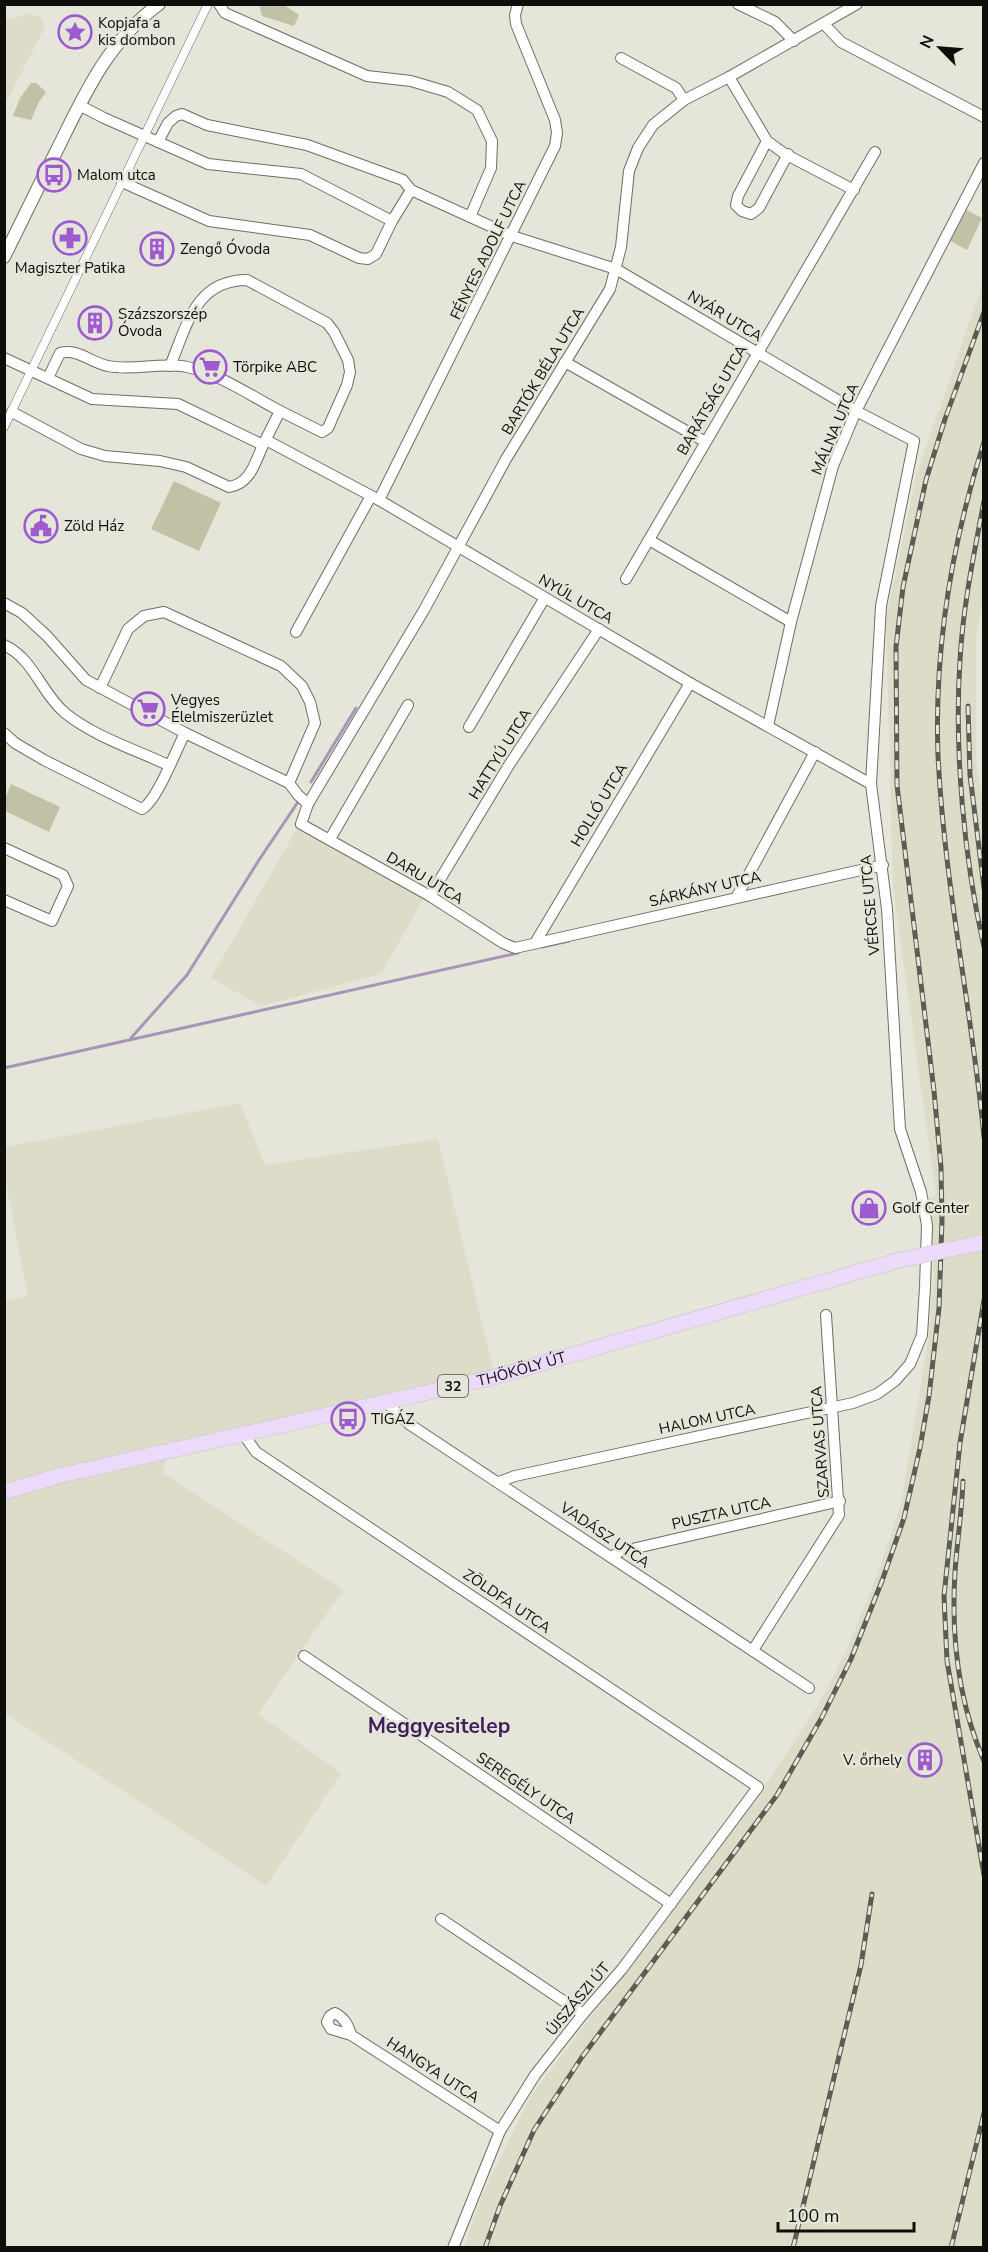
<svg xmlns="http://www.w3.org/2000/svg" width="988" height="2252" font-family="'Nunito Sans',sans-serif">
	<rect width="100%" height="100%" fill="#e5e6d9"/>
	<g fill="#dcdcc8">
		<path d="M31,14L42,18L44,29L5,104V20Z"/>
		<path d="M983,283L984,597L976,636V760L984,807L983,2247L464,2248L480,2200L530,2097L765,1786L821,1700L849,1645L878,1573L901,1504L929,1335L934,1275L923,1199L936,1196L893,887L886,619L917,473Z"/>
		<path d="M299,825L425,896L381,974L261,1006L211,978Z"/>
		<path d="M240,1103L265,1165L438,1139L495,1377L168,1452L163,1473L343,1590L258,1714L341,1773L266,1886L5,1713L4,1301L28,1296L5,1178V1147Z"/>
	</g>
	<g fill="#c1c2a5">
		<path d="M259,5H284L299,15L294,26L262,16Z"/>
		<path d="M31,83H36L46,92L39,102L31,120L13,116L20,98Z"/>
		<path d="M965,209L982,218L967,250L950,241Z"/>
		<path d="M174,481L221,503L199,551L151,529Z"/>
		<path d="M11,784L60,807L49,832L5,811V798Z"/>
	</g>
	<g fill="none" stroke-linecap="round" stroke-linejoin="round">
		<g stroke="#a795b8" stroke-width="3">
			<path d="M311,782L356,708"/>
			<path d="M542,947L569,941"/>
			<path d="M131,1038L187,975L259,860L300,799"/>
			<path d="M4,1068L518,953"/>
		</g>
		<g stroke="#6e6e62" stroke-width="9">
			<path id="pedestrian" d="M4,427L208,4"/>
		</g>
		<g stroke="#6e6e62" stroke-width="12">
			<g id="minor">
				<path d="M219,4L225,13L367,76L411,81L448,92L477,110L492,141L491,168L470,217"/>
				<path d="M738,4L775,22L794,41"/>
				<path d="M857,4L729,77L684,100L653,125L638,148L629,171L621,247L610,289L506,459L424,610L308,804L301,824L430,896L503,943L515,948L883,865"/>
				<path d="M824,24L841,42L984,117"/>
				<path d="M621,58L676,88L684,100"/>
				<path d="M729,77L767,141L785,154L854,190"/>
				<path d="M79,105L104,118L208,164L301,174L392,221L411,190"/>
				<path d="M767,141L738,196L736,205L742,211L751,214L759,208L788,154"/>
				<path d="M158,142L168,123L176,116L182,114L207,125L307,145L403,180L411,190L512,236L616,269L856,411L914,441L881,606L871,784L887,909L900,1129L921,1192L927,1225L925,1287L922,1335L910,1364L895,1381L877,1394L853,1403L515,1476L499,1482"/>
				<path d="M122,182L209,221L310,235L359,258L368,259L376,254L392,221"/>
				<path d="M4,358L92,399L178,404L263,445L280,411C251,396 220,374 187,367C162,362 132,371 108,366C91,363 78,348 60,353L48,378"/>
				<path d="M565,362L704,441"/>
				<path d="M170,366C187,326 195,280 247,280L327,323L334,332L348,360L350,372L347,385L328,428L322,432L280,411"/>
				<path d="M12,412L81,449L105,456L160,461L186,467L229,487C250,484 255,463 263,445"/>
				<path d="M266,440L379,500L690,683L871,784"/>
				<path d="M379,500L555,146L557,133L555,120L516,24L515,15L518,4"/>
				<path d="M649,540L791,622"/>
				<path d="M626,579L875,152"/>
				<path d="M4,603L22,613L47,636L86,680L185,733"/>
				<path d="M296,632L371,496"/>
				<path d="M4,645C34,659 41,693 65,713C95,737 134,749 168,765"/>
				<path d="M100,688L128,629L144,616L164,612L281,666L302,686L310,702L315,723L289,783"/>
				<path d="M768,726L791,622L833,466L856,411L984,163"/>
				<path d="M469,727L544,599"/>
				<path d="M4,733L15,743L44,760L142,809C157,801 176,750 185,733L289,783L298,795L308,804"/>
				<path d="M330,839L408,705"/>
				<path d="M4,848L63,875L68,886L52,921L4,900"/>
				<path d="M430,896L509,765L599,629"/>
				<path d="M736,898L815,752"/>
				<path d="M535,943L690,683"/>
				<path d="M387,1403L409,1424L809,1688"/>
				<path d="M244,1435L256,1452L758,1787L622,1969L583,2014L535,2075L500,2131L453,2248"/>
				<path d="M611,1557L619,1552L840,1501"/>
				<path d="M753,1650L839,1515L826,1315"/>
				<path d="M304,1656L671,1904"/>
				<path d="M441,1919L583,2014"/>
				<path d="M351,2035C348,2024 344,2018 335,2013L330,2016L327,2022L331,2029L351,2035L500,2131"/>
			</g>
		</g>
		<g stroke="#6e6e62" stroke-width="14">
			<path id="tertiary" d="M4,257C22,221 39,185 57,150C85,93 107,43 159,4"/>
		</g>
		<g stroke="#c5c5c4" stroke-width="16">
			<g id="primary">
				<path id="s1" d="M4,1492L58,1476L495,1377L896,1261"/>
			</g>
		</g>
		<use href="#pedestrian" stroke="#fff" stroke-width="8"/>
		<use href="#minor" stroke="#fff" stroke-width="10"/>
		<use href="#tertiary" stroke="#fff" stroke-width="12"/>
		<use href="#primary" stroke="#ebdaf9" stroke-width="15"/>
		<g stroke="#5c5c55" stroke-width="5">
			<g id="rail">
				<path d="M984,442C952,543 934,648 938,755C944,883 972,1010 984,1137"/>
				<path d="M984,501C974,554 963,606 960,660C954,749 964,859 984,947"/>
				<path d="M968,706L970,775L984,888"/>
				<path d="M984,1300L960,1443L944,1596L947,1661L984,1875"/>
				<path d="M963,1481C962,1511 957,1542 955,1572C951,1637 958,1701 984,1761"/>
				<path d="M485,2248L500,2206L534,2130L582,2057L777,1795L821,1719L851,1659L882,1581L904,1518L920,1448L929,1396L939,1308L942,1220L941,1167L934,1091L897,785L896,647L903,587L926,480L945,419L984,312"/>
				<path d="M793,2248L861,1965L872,1894"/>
				<path d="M951,2248L984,2113"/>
			</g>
		</g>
		<use href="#rail" stroke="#e5e6d9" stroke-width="3" stroke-dasharray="9" stroke-linecap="butt"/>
		<g stroke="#c5c5c4" stroke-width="16" stroke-linecap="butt">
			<path id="primary-bridge" d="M896,1261L984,1242"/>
		</g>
		<use href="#primary-bridge" stroke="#ebdaf9" stroke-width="15"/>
	</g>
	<defs>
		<g id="sight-ring" transform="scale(1.725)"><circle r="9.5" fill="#e5e6d9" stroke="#9e5acf" stroke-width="1.5"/><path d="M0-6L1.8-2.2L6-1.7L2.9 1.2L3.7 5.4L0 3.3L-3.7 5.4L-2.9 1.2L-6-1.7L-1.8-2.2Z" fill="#9e5acf"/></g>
		<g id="bus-ring" transform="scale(1.725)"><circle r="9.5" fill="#e5e6d9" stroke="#9e5acf" stroke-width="1.5"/><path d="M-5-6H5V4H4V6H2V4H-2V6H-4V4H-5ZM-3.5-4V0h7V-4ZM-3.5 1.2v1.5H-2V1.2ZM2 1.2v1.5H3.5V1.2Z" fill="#9e5acf"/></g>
		<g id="pharmacy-ring" transform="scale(1.725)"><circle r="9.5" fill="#e5e6d9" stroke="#9e5acf" stroke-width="1.5"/><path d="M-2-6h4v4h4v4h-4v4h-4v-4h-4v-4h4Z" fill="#9e5acf"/></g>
		<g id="building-ring" transform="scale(1.725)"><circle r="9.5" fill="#e5e6d9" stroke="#9e5acf" stroke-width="1.5"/><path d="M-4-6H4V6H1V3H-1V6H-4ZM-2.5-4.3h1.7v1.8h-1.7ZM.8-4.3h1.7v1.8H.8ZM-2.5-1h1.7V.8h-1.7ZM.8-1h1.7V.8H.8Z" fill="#9e5acf"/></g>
		<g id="supermarket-ring" transform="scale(1.725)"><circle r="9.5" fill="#e5e6d9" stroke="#9e5acf" stroke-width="1.5"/><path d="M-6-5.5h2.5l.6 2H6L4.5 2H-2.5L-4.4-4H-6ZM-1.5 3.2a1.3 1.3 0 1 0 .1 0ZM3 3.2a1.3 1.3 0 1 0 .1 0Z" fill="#9e5acf"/></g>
		<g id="civic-ring" transform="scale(1.725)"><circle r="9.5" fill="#e5e6d9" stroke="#9e5acf" stroke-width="1.5"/><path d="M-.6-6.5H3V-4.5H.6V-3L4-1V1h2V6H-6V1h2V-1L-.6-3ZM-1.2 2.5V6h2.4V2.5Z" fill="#9e5acf"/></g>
		<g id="shop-ring" transform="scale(1.725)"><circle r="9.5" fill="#e5e6d9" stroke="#9e5acf" stroke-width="1.5"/><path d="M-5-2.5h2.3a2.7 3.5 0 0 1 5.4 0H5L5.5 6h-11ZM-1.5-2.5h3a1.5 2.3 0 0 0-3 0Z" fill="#9e5acf"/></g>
	</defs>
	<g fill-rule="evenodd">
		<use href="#sight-ring" x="75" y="32"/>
		<use href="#bus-ring" x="54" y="175"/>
		<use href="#pharmacy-ring" x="70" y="238"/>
		<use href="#building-ring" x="157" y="249"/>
		<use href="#building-ring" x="95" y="323"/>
		<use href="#supermarket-ring" x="210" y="367"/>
		<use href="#civic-ring" x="41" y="526"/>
		<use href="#supermarket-ring" x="148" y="709"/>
		<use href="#shop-ring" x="869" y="1208"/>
		<use href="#bus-ring" x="348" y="1419"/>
		<use href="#building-ring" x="925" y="1760"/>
	</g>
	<g text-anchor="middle" stroke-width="5" stroke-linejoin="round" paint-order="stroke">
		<rect fill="#e5e6d9" stroke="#4e4f48" stroke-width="1.5" x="438" y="1375" width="30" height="22" rx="4.5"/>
		<g font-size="14" font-weight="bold" fill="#0e0e0a">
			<text x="453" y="1391">32</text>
		</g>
		<g font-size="15" fill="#0e0e0a" stroke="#e5e6d9" text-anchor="start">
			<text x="98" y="28">Kopjafa a<tspan x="98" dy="17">kis dombon</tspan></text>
			<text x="77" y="180">Malom utca</text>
			<text x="180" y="254">Zengő Óvoda</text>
			<text x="70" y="273" text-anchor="middle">Magiszter Patika</text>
			<text x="118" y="319">Százszorszép<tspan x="118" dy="17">Óvoda</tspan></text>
			<text x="233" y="372">Törpike ABC</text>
			<text x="64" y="531">Zöld Ház</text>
			<text x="171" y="705">Vegyes<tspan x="171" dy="17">Élelmiszerüzlet</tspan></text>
			<text x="892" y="1213">Golf Center</text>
			<text x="371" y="1424">TIGÁZ</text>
			<text x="902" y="1765" text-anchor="end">V. őrhely</text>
		</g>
		<g font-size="15" fill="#0e0e0a" stroke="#e5e6d9">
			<text transform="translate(488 250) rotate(-64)" y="5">FÉNYES ADOLF UTCA</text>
			<text transform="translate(725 316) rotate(31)" y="5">NYÁR UTCA</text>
			<text transform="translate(543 371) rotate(-59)" y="5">BARTÓK BÉLA UTCA</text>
			<text transform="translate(712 400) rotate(-60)" y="5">BARÁTSÁG UTCA</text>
			<text transform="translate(835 429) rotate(-67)" y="5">MÁLNA UTCA</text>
			<text transform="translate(576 599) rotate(30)" y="5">NYÚL UTCA</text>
			<text transform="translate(500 754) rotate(-58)" y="5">HATTYÚ UTCA</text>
			<text transform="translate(599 805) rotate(-59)" y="5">HOLLÓ UTCA</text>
			<text transform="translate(425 878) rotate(31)" y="5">DARU UTCA</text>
			<text transform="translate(705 889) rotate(-13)" y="5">SÁRKÁNY UTCA</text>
			<text transform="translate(870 905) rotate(-95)" y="5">VÉRCSE UTCA</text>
			<text dy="5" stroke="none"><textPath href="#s1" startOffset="532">THÖKÖLY ÚT</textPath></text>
			<text transform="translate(707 1419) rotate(-12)" y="5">HALOM UTCA</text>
			<text transform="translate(820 1442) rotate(-94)" y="5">SZARVAS UTCA</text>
			<text transform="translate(721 1513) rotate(-13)" y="5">PUSZTA UTCA</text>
			<text transform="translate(605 1535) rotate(34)" y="5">VADÁSZ UTCA</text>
			<text transform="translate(507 1601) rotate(34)" y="5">ZÖLDFA UTCA</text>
			<text transform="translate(526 1788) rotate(34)" y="5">SEREGÉLY UTCA</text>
			<text transform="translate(578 1999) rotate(-50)" y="5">ÚJSZÁSZI ÚT</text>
			<text transform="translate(433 2070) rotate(33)" y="5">HANGYA UTCA</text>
		</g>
		<g font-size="21" font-weight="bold" fill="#3f1f57" stroke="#e5e6d9">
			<text x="439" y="1733">Meggyesitelep</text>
		</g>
	</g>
	<rect width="988" height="2252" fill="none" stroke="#0e0e0a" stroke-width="12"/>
	<g transform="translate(940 48) rotate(295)" stroke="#e5e6d9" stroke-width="4.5" paint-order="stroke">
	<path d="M0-4.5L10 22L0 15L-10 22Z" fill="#0e0e0a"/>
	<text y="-9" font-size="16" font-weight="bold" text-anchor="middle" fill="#0e0e0a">N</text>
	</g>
	<path d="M778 2222v9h136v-9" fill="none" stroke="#0e0e0a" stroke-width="3"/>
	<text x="787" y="2222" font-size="18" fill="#0e0e0a" stroke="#e5e6d9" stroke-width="4.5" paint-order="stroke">100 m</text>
</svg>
